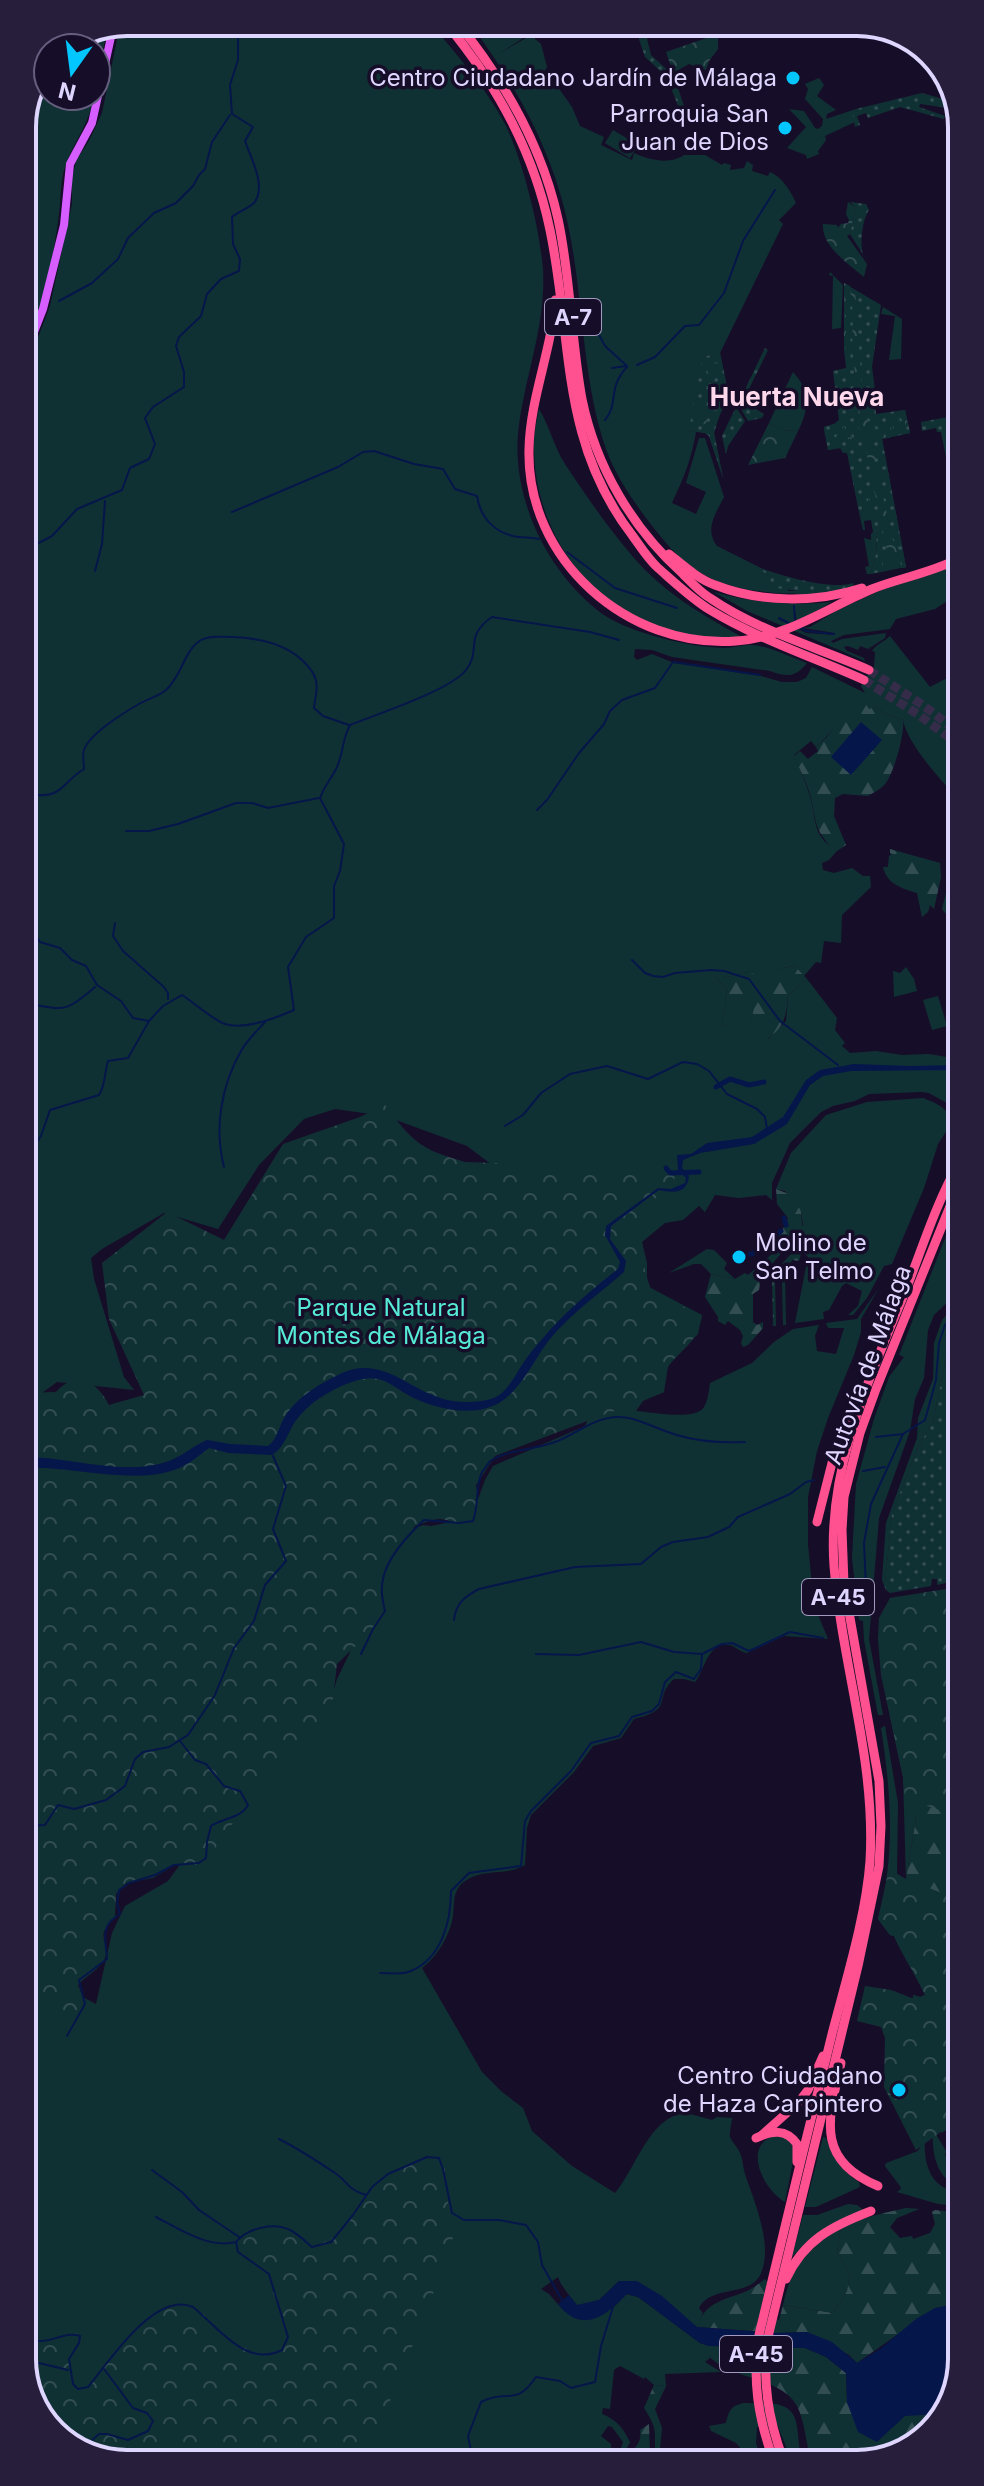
<svg xmlns="http://www.w3.org/2000/svg" width="984" height="2486" font-family="Inter,sans-serif">
	<defs>
		<pattern id="forest-firs" width="22" height="20" patternUnits="userSpaceOnUse" patternTransform="scale(2)"><rect width="22" height="20" fill="#103134"/><path d="M5 1l3.5 6h-7zM16 11l3.5 6h-7z" fill="#324e52"/></pattern>
		<pattern id="park-crowns" width="20" height="18" patternUnits="userSpaceOnUse" patternTransform="scale(2)"><rect width="20" height="18" fill="#103134"/><path d="M2 6a3 3 0 1 1 6 0M12 15a3 3 0 1 1 6 0" fill="none" stroke="#324e52"/></pattern>
		<pattern id="garden-dots" width="8" height="8" patternUnits="userSpaceOnUse" patternTransform="scale(2)"><rect width="8" height="8" fill="#103134"/><path d="M2 2h.1M6 6h.1" fill="none" stroke="#324e52" stroke-width="1.8" stroke-linecap="round"/></pattern>
	</defs>
	<rect width="100%" height="100%" fill="#160e29"/>
	<g fill="#103134">
		<path d="M127,22H429C456,53 486,88 505,124C523,161 540,229 543,270C546,324 526,373 519,425C509,495 547,574 604,615C630,633 693,648 725,648C733,648 741,645 749,645C764,644 792,658 807,663C795,678 787,677 770,671L672,657L652,650L635,649L634,657L637,660L652,654L674,663L761,676L782,682H797L806,678L812,667L865,693L861,686L872,667L874,668L875,652L872,651C875,645 884,642 890,636L930,687L945,679L958,694V701L955,703L958,707V798C941,781 907,743 903,720L886,714L875,707L869,710L863,700L816,747L811,741L794,755C799,768 805,780 809,793C817,816 810,835 837,851L829,860L822,863L823,870L834,873L852,868L863,876H870L871,887L842,915L841,943L824,941L821,963L816,962L804,976L795,966L783,968L767,978L746,972L728,977L713,975L727,989L722,1026L729,1025L737,1012L739,997L753,1002L755,1008L751,1022L768,1039L786,1021L788,996L807,979L837,1018L835,1030L845,1043L842,1046L850,1053L876,1051L902,1055L929,1054L959,1059V1110L929,1093L921,1092L869,1094L855,1101L833,1106L821,1112L790,1143L772,1183V1200L766,1195L739,1198L715,1195L705,1212L699,1206L683,1220L665,1223L642,1242L647,1263V1282L649,1284L467,1146L385,1116L335,1109L304,1119L259,1165L218,1229L164,1213L102,1249L91,1258L94,1279L124,1377L134,1390L57,1382L39,1395L25,1392L24,723C29,713 42,702 36,692L24,688L23,476L31,460L30,437L23,425V362L39,335L50,306L72,204V180L76,161L90,139L102,113L120,25Z"/>
		<path d="M469,22H535L536,30L498,54L535,33V39L541,44L547,67L544,72L550,76L572,107L580,126L604,137L601,145L632,160L634,153C649,160 670,165 684,155H705L722,165L724,163L731,165L730,170L744,168L747,161L753,165L752,171L768,176L770,172C783,178 790,190 796,203L779,220L783,224L720,353L703,357L691,431L696,432C691,461 684,477 672,503L696,514L706,492L686,483L699,438H705L724,497C716,513 704,529 717,546L763,569V571L789,591H799L800,594C793,593 784,594 776,593C752,591 728,587 706,576C683,564 668,546 653,527C635,504 616,477 606,449C578,367 585,276 560,193C541,129 508,75 469,22Z"/>
		<path d="M107,30L96,86V48H64Z"/>
		<path d="M48,64V96H94C89,124 75,140 66,164C60,180 61,197 59,214C53,257 46,307 23,345L22,121Z"/>
		<path d="M819,78L824,85L817,96L836,110L827,114L826,119L856,109L855,122L825,136L826,140L818,151L819,154L807,159L806,155L787,148L806,127L789,109L804,111L815,128L818,129L822,126L823,119L805,99L808,89L805,84Z"/>
		<path d="M613,130L638,145L630,158L605,143Z"/>
		<path d="M830,272L843,285L841,328L832,329L833,276L829,275Z"/>
		<path d="M883,307L902,319L901,359L889,360L895,316L881,314Z"/>
		<path d="M793,372C810,390 809,410 798,431L782,430L769,423Z"/>
		<path d="M539,409C549,425 554,447 565,464C586,496 609,529 634,558C663,592 704,616 742,637C730,638 717,639 705,638C607,624 538,551 534,452C533,437 536,423 539,409Z"/>
		<path d="M869,497C875,526 882,545 870,574H867L865,567L869,566L864,538L871,540V534L873,532L871,520L864,521L865,530H863L860,517Z"/>
		<path d="M958,564V578L952,582L958,594L935,609L896,619L890,629L844,635L831,641L833,643L842,639L886,633L885,638L868,649L860,646L858,650L848,646L844,647L847,651L864,658L865,661L747,611L714,592C753,603 791,606 832,602L797,622L794,605L795,623L792,624L779,617L778,619L806,633L835,635V633L803,628L810,627L836,611L879,591Z"/>
		<path d="M906,967L914,979L917,991L894,997L893,971L900,973Z"/>
		<path d="M938,996L947,1026L932,1030L923,1000Z"/>
		<path d="M923,1098C936,1103 951,1109 951,1124L938,1144L924,1188L892,1264L884,1266L867,1298L853,1315H848L858,1306L862,1291L846,1283L842,1286L829,1310L823,1312L824,1319L795,1323L808,1257L801,1212L785,1191L776,1189L791,1153L826,1115L867,1102Z"/>
		<path d="M959,1203V1281L954,1296L934,1315L928,1330L924,1378L915,1399L910,1431L879,1518L869,1639L883,1715H878L864,1640L863,1621L859,1620L852,1558L856,1484L874,1419L889,1377L904,1357L899,1355Z"/>
		<path d="M707,1249L714,1250L727,1263L724,1269L735,1279L711,1274L701,1264H694L669,1273Z"/>
		<path d="M651,1288L702,1315L698,1334L668,1366L664,1392L643,1401L636,1411C650,1412 696,1421 704,1407C708,1401 709,1390 710,1383L752,1363L774,1342L793,1329L819,1325L815,1336L817,1351L836,1354L844,1328H828L826,1323L857,1319L879,1288L861,1319V1332L854,1355L828,1418L817,1451L808,1497V1544L814,1605L828,1639L784,1636L747,1653C740,1652 735,1646 729,1645C708,1641 704,1671 695,1682L684,1679H674C652,1699 676,1709 634,1719L621,1738L593,1746L574,1772L531,1815L527,1828L525,1865C507,1876 482,1868 465,1881C450,1892 456,1905 452,1921C448,1938 436,1958 422,1968L482,2072L502,2092L523,2108L532,2131L572,2166L615,2193C634,2172 649,2118 682,2114C691,2113 703,2118 712,2120L717,2117L732,2118C732,2123 729,2132 730,2137C732,2142 738,2148 740,2153C743,2160 743,2169 746,2177C755,2203 773,2246 761,2273C751,2298 711,2284 699,2308L703,2313L697,2327L619,2281L599,2300L577,2306L561,2284L558,2277L541,2289L549,2294L565,2312L612,2309L626,2294L638,2297L700,2343L710,2358L705,2362L721,2372L665,2374L666,2386L654,2385L645,2377L644,2379L620,2366L614,2370L610,2409L603,2408L602,2414C617,2420 623,2428 630,2442L625,2452L619,2457L618,2456L623,2442L612,2427L608,2426L601,2436L611,2444L612,2458L614,2460L338,2462L256,2370L74,2404L27,2342L26,1968L96,2004L112,1933L125,1906L168,1881L257,1759L329,1707L337,1679L355,1642L380,1563L408,1531L423,1525L431,1526L471,1518L485,1480L493,1466L585,1426L647,1291Z"/>
		<path d="M959,1301V1317L952,1330L933,1421L918,1448L892,1513L885,1584L882,1580L886,1523L917,1438L918,1418L933,1379L934,1343L942,1320Z"/>
		<path d="M888,1708L916,1819L906,1879L903,1777Z"/>
		<path d="M885,1726L898,1803L897,1874L937,2013L891,1990L911,1998H913V1995L920,1997L925,1995C915,1974 903,1956 894,1936L890,1935L878,1919C896,1855 891,1793 881,1728Z"/>
		<path d="M936,2079L937,2136L946,2151L945,2156L962,2167V2185C920,2180 935,2109 936,2079Z"/>
		<path d="M927,2106C925,2140 915,2187 962,2193V2206L938,2204L897,2192L901,2189L900,2186L885,2166L886,2163L918,2151L921,2146Z"/>
		<path d="M776,2135C787,2137 791,2142 795,2151L785,2202C763,2189 741,2145 776,2135Z"/>
		<path d="M823,2137L826,2138C833,2155 842,2172 859,2182L860,2187L816,2207H805Z"/>
		<path d="M848,2204L857,2205L865,2211L808,2241L792,2257L803,2215H817Z"/>
		<path d="M841,2227L837,2252L850,2274L847,2291L833,2313L783,2305C791,2267 809,2247 841,2227Z"/>
		<path d="M744,2403C766,2404 794,2398 797,2427C799,2438 798,2448 803,2459H791L777,2424L757,2427L756,2443L761,2459L744,2460L745,2453L736,2443L711,2431L709,2426L726,2423C729,2410 731,2406 744,2403Z"/>
	</g>
	<g fill="url(#forest-firs)">
		<path d="M857,698L863,700L869,709L875,707L886,714L903,720C905,733 894,773 885,784C881,789 873,793 868,796L843,794L835,798L834,816L846,845L837,851L833,850C814,827 817,826 811,798C808,784 799,769 794,756L800,751L808,759L818,751L816,747L828,736Z"/>
		<path d="M890,849L940,863L941,877L934,909L930,905L928,912L922,917L917,893C901,888 887,884 883,867H888L889,856L892,854L890,853Z"/>
		<path d="M795,966L807,979L788,996C786,1016 785,1027 767,1039L751,1022L754,1008L753,1002L739,998L738,1012L729,1025L722,1026L727,989L712,974L728,977L746,972L767,977L783,968Z"/>
		<path d="M776,1189L794,1196L801,1212L802,1225L811,1233L810,1238L800,1232L788,1241L790,1243L761,1277L759,1290L753,1294V1322L757,1325L763,1322V1328L748,1345L743,1347L741,1343L743,1336L740,1330L728,1321L725,1325L718,1321V1317L705,1297L711,1274L735,1279L745,1273L748,1275L779,1248L769,1241L782,1231L788,1218L777,1204Z"/>
		<path d="M883,1644L956,1824L961,1828V2137L951,2127L941,2133V2080L906,1879L916,1819L908,1795Z"/>
		<path d="M906,2208L919,2209L897,2218L890,2227L900,2238L912,2236L913,2239L930,2233L935,2224L932,2212L935,2210L962,2213V2303L935,2308L857,2363L849,2355L807,2332L776,2333L697,2327C705,2303 721,2301 742,2293C751,2290 758,2284 765,2279L767,2282L760,2314L779,2320L783,2305L833,2313L847,2291L850,2274L837,2252L841,2227C863,2218 883,2213 906,2208Z"/>
		<path d="M700,2343L709,2346L805,2348L826,2357L846,2373L847,2402L876,2441L905,2415L943,2414L941,2422L890,2459H811C805,2441 805,2415 793,2400C770,2373 715,2379 700,2343Z"/>
		<path d="M654,2385L666,2386L655,2409L662,2428L659,2458H656C653,2430 660,2433 644,2408Z"/>
		<path d="M649,2424L650,2455L643,2460H622C631,2452 643,2444 640,2430Z"/>
	</g>
	<g fill="url(#park-crowns)">
		<path d="M718,34V49L709,61L706,70L689,64L680,69L675,78L666,52Z"/>
		<path d="M848,202L856,208L850,234L847,236L867,264L864,277C849,264 821,246 823,224L837,225L838,228L841,224L848,223L849,220L846,214Z"/>
		<path d="M844,283L880,305L871,367L876,415L905,410L910,433L882,439L906,567L870,574L875,562L878,542L858,445L828,450L824,427L853,419L844,351Z"/>
		<path d="M720,353L729,397L716,422L714,433L723,478L709,436L705,433L691,431L689,428L703,357Z"/>
		<path d="M769,423L782,430L798,431L785,458L748,465Z"/>
		<path d="M385,1105C413,1142 419,1149 465,1162L675,1169L674,1187C667,1192 657,1196 652,1201C634,1219 642,1268 651,1289L702,1317C700,1323 698,1330 695,1336C679,1360 663,1357 664,1392L495,1456L476,1485L480,1513C464,1533 459,1521 440,1519C432,1519 422,1524 415,1526L380,1582L385,1605L379,1623L337,1664L330,1724L316,1726L294,1761L272,1768L208,1858L196,1865H175L153,1878L126,1883L116,1894L115,1918C92,1939 111,1939 105,1958C101,1969 85,1976 78,1985L85,2002L72,2033L26,1980L25,1393L56,1392C76,1369 97,1381 109,1405L144,1395L109,1319L102,1263L167,1212L224,1240L283,1144L360,1117Z"/>
		<path d="M960,1582L961,1828L937,1809L905,1799L903,1777L881,1675L878,1639L879,1618L890,1598L946,1589Z"/>
		<path d="M889,1869L906,1879L947,1895L961,1885V2117L916,2150L884,2087L885,2038L881,2027L857,2021L865,1986L891,1990L911,1998H913V1995L920,1997L925,1995C916,1974 903,1956 894,1936L890,1935L878,1919Z"/>
		<path d="M427,2158H441L445,2170L449,2213L460,2218L421,2327L396,2383L380,2430L349,2462L120,2464L63,2442L27,2392V2335L46,2344L75,2333L81,2340L69,2358L73,2383L80,2390L91,2384C108,2362 149,2301 179,2303C197,2304 208,2319 220,2330C235,2344 252,2355 274,2355L283,2346L286,2334L267,2273L238,2251L236,2239C241,2236 247,2230 252,2228C273,2220 298,2236 314,2247L339,2235L375,2180Z"/>
	</g>
	<g fill="url(#garden-dots)">
		<path d="M654,22H664L647,39L651,55L674,76L686,112L680,111L670,85L667,82L669,79L645,57L639,39Z"/>
		<path d="M922,93L957,103V109L920,104L919,107L945,116L944,119L900,107L868,118L866,113L857,116L860,125L855,127L853,113L856,112V109Z"/>
		<path d="M850,202L866,204L869,210C862,220 859,246 864,256L850,234L856,208Z"/>
		<path d="M844,283L850,286L853,316L852,347L860,417L857,439L852,420L850,440L844,426L832,442L825,436L824,427L834,424L839,420L833,371L846,368Z"/>
		<path d="M855,290L881,305L872,367L877,405L875,406L876,414L905,410L907,420L905,421V429L897,415V433L887,419L882,436L867,418L862,387Z"/>
		<path d="M765,348L768,350L743,401L764,414L762,418L748,421L738,404Z"/>
		<path d="M720,353L729,397L721,375V367L717,363L711,364L707,371L711,378L701,410L695,411L692,419L695,424L701,426L706,423L708,417L720,414L714,433L723,478L709,436L705,433L691,431L689,428L703,357Z"/>
		<path d="M715,378H719L727,401L722,410L706,413L704,411Z"/>
		<path d="M736,407L745,421L728,446L726,454L722,436Z"/>
		<path d="M954,416L957,417V480L951,482L941,432H937L936,428L922,431L921,422Z"/>
		<path d="M898,419L905,432L908,422L910,433L882,439L906,567L902,568L891,534L870,434L874,428L883,438L888,423L895,435L898,434Z"/>
		<path d="M853,423L856,441L859,440L860,429L863,436L889,560L883,562V567L891,566L887,571L870,574C882,545 875,527 869,498L860,517L847,453H843L840,448L828,450L826,439L833,444L844,429L849,441L851,442Z"/>
		<path d="M763,569C786,577 831,590 853,583L854,587L837,592L800,596L799,591L769,587L771,577L762,571Z"/>
		<path d="M958,861V862L959,920L946,914L942,909L954,862Z"/>
		<path d="M800,1231L810,1238L808,1257L804,1253L801,1254L799,1261L792,1260L785,1280L786,1325H783L782,1280L775,1281L776,1326H773L772,1274L795,1250L788,1241Z"/>
		<path d="M959,1317L960,1576L950,1582L937,1585V1579H932L931,1586L890,1593L886,1590L882,1580L885,1583L892,1513L918,1448L933,1421L952,1330Z"/>
	</g>
	<g fill="#05164a">
		<path d="M861,722L882,740L851,775L831,757Z"/>
		<path d="M854,1064L910,1066L959,1065V1070L851,1071L823,1076L810,1085L787,1124L754,1144L700,1153L683,1160L682,1168L689,1176C687,1194 674,1193 659,1190L611,1226L610,1239L626,1261L624,1272C601,1292 575,1311 555,1333C536,1354 525,1385 502,1401C476,1419 433,1409 408,1395C393,1386 382,1375 363,1379C338,1384 306,1403 293,1425C286,1437 284,1447 272,1455L228,1453L209,1448C197,1457 186,1467 171,1471C130,1484 70,1466 25,1468V1457C72,1457 123,1477 169,1461C183,1456 194,1445 207,1440L230,1444L268,1446C277,1439 278,1430 283,1420C294,1399 319,1384 340,1374C390,1351 414,1403 466,1402C475,1402 488,1401 496,1397C510,1389 517,1371 526,1359C533,1349 542,1339 550,1330C571,1307 594,1288 618,1269L620,1262L605,1235L606,1226L658,1188L671,1189L685,1183L686,1178L678,1170L677,1155L691,1154L707,1143L752,1137L783,1117L806,1080L820,1070Z"/>
		<path d="M619,2281H637L662,2296L697,2327L776,2333L807,2332L832,2342L857,2363L880,2349L916,2319L935,2308L962,2303V2359L943,2414L905,2416L877,2442L858,2432L847,2402L846,2373L826,2357L805,2348L709,2346L700,2343L638,2297L627,2294C606,2316 582,2335 558,2304L569,2295L577,2305L599,2300Z"/>
	</g>
	<g fill="none" stroke-linecap="round" stroke-linejoin="round">
		<g stroke="#05164a" stroke-width="2">
			<path d="M59,301L92,283L118,259L128,238L154,213L176,203L193,186L199,175L205,169L212,142L230,115"/>
			<path d="M584,322L597,331L605,346L627,366"/>
			<path d="M637,365L655,357L685,326L699,325L724,293L743,241L775,190"/>
			<path d="M612,368L626,366"/>
			<path d="M605,420C619,404 607,388 627,367"/>
			<path d="M232,512L338,467L363,452L374,451L414,464L443,469L455,489L477,496C480,518 496,534 518,537C525,538 531,537 539,539"/>
			<path d="M567,552L615,588L677,608"/>
			<path d="M23,559L31,547L52,536L77,509L122,490L130,468L149,459L155,444L145,418L153,407L184,387V372L176,346L179,337L201,316L207,294L221,279L239,271L240,259L233,244L232,217C238,212 249,208 254,203C267,187 251,158 245,141L253,127L232,114L230,85L238,60V22"/>
			<path d="M95,571L102,544L105,501"/>
			<path d="M794,606L795,621"/>
			<path d="M779,618L789,623"/>
			<path d="M798,627L807,631L834,634"/>
			<path d="M32,795C64,798 61,783 84,769C84,763 82,755 84,750C89,734 125,712 139,704C148,699 159,696 166,690C182,676 184,650 201,640C210,635 222,637 232,637C262,638 295,645 313,673C320,685 315,696 314,708L323,716L349,725"/>
			<path d="M537,810L547,800L579,753L604,724L610,711L622,700L655,688L673,662L760,675"/>
			<path d="M126,831H149L178,824L236,803H252L268,808L319,798"/>
			<path d="M115,923L113,936L123,951L164,987L168,993V999"/>
			<path d="M24,924L30,926L40,942L60,948L72,960L86,966L97,985L121,1001L133,1018L149,1021"/>
			<path d="M632,960L645,973L653,976L663,977L675,973L711,970L724,971L749,979L780,1021L838,1065"/>
			<path d="M24,1003C64,1009 63,1015 95,987"/>
			<path d="M505,1126L523,1115L541,1093L570,1074L607,1066L648,1079L683,1062L697,1064L709,1071L727,1094L757,1109L765,1117L767,1129"/>
			<path d="M25,1159L41,1136L50,1110L99,1095C106,1084 104,1074 108,1061L128,1058L149,1021L163,1006L182,995C193,1002 213,1020 225,1024C244,1030 276,1018 294,1010L288,967L306,937L334,918V886L340,871L344,844L320,798C325,784 330,781 336,769C343,756 342,739 350,725C375,715 451,690 466,670C482,650 463,637 492,617L590,632L619,640"/>
			<path d="M224,1167C214,1129 221,1086 241,1051C247,1040 257,1031 265,1022"/>
			<path d="M876,1437L903,1434"/>
			<path d="M863,1471L885,1467"/>
			<path d="M861,1615L866,1587L864,1543L871,1504L903,1434L925,1420L936,1380L939,1343L945,1325L959,1310"/>
			<path d="M454,1620C456,1603 464,1597 479,1589L575,1567L641,1564L661,1547L673,1542L708,1537L729,1527L738,1517L790,1494L806,1482L814,1480"/>
			<path d="M361,1654L373,1629L385,1611C383,1603 381,1594 382,1585C384,1560 407,1536 424,1520L459,1523L473,1521C479,1505 475,1487 482,1472C483,1471 489,1463 489,1462C507,1449 534,1450 555,1442C575,1435 594,1417 618,1417C638,1417 658,1430 677,1435C699,1442 722,1443 745,1442"/>
			<path d="M536,1654L579,1655L641,1642L674,1652L702,1654L722,1644L732,1643L749,1651L790,1632L823,1638"/>
			<path d="M26,1826L45,1825L58,1805L74,1809L106,1800L125,1786L135,1759L143,1752L169,1747L188,1735L215,1695L234,1648L254,1621L265,1585L286,1561L273,1529L286,1486L273,1456"/>
			<path d="M380,1973C390,1973 403,1975 411,1971C442,1958 451,1921 451,1891L469,1873L521,1866L525,1821L531,1811L571,1771L591,1743L619,1736L632,1717L652,1711L659,1704L665,1682L676,1672L694,1679L701,1669L702,1654"/>
			<path d="M67,2036L85,2004L79,1980L107,1959C106,1939 99,1926 120,1914L117,1903L119,1890L129,1883L155,1875L174,1865L199,1863L206,1858L207,1842L211,1826C223,1818 240,1819 248,1805L240,1791L224,1786L206,1764L195,1760L180,1741"/>
			<path d="M279,2139C299,2149 317,2161 335,2173C350,2183 345,2188 366,2195"/>
			<path d="M152,2170L182,2192L199,2210L239,2237"/>
			<path d="M156,2217C179,2229 209,2249 236,2242"/>
			<path d="M27,2337C46,2349 62,2330 80,2336L79,2343L69,2359L73,2384L78,2389L88,2387C109,2362 155,2290 193,2307C219,2328 246,2368 282,2350L288,2337L269,2274L238,2252L236,2242C247,2228 274,2222 290,2230C298,2234 305,2241 312,2247L331,2242L353,2215L372,2187L388,2174L427,2157L439,2158L443,2169L452,2213L464,2220H499L526,2225L538,2242L542,2265L562,2300"/>
			<path d="M27,2379L30,2369L39,2363L68,2370"/>
			<path d="M94,2454L89,2443L99,2434H107L128,2440L148,2431L153,2421L147,2413L133,2408L104,2369"/>
			<path d="M473,2461L468,2436L481,2402C508,2388 515,2408 536,2377L560,2381L571,2388L595,2382L601,2346L613,2307"/>
		</g>
		<g stroke="#05164a" stroke-width="5">
			<path d="M716,1087L730,1079L749,1085L764,1082"/>
			<path d="M666,1168L670,1173L699,1172"/>
			<path d="M784,1218L786,1225"/>
			<path d="M750,1254H752L781,1231"/>
		</g>
		<g stroke="#342c49" stroke-width="9" stroke-dasharray="9 4.5" stroke-linecap="butt">
			<path d="M869,670L924,706L958,732"/>
			<path d="M864,680L919,715L958,744"/>
		</g>
		<g stroke="#d65dff" stroke-width="8">
			<path d="M23,349L34,332L43,309L64,225L70,164L92,123L113,28"/>
			<path d="M23,441L25,445L23,462"/>
		</g>
		<g stroke="#ff518f" stroke-width="9">
			<path d="M445,22C496,83 534,152 550,230C573,340 559,440 632,535C640,546 648,559 658,568C674,582 692,599 710,610C758,639 813,657 864,680"/>
			<path d="M457,22C504,80 542,146 558,219C571,279 571,340 582,399C596,467 632,528 683,574C691,582 700,592 710,598C758,631 817,647 869,670"/>
			<path d="M555,300C552,350 530,398 529,449C526,560 628,649 736,641C785,638 827,608 872,589C900,578 930,573 958,559"/>
			<path d="M669,554C684,566 698,579 715,585C761,603 816,603 862,588"/>
			<path d="M817,1522L833,1459L848,1419"/>
			<path d="M841,2063C829,2117 814,2160 878,2186"/>
			<path d="M762,2135L799,2102L808,2090L823,2056"/>
			<path d="M756,2138C771,2131 786,2128 797,2144V2162"/>
			<path d="M786,2279C804,2240 832,2226 871,2211"/>
			<path d="M773,2459C758,2417 752,2380 759,2335C783,2235 807,2134 832,2034C846,1980 866,1916 870,1861C876,1760 842,1666 834,1566C827,1468 869,1380 905,1292C922,1249 936,1203 959,1163"/>
			<path d="M783,2459C768,2418 762,2381 768,2337L858,1966L879,1866L881,1826L879,1781L844,1584L842,1530L844,1497L860,1433L876,1389L959,1184"/>
		</g>
	</g>
	<g fill="#02c7ff" stroke="#160e29" stroke-width="3">
		<circle cx="793" cy="78" r="8"/>
		<circle cx="785" cy="128" r="8"/>
		<circle cx="739" cy="1257" r="8"/>
		<circle cx="899" cy="2090" r="8"/>
	</g>
	<g text-anchor="middle" stroke-width="7" stroke-linejoin="round" paint-order="stroke">
		<g fill="#160e29" stroke="#a39abf" stroke-width="2">
			<rect x="545" y="299" width="56" height="36" rx="6"/>
			<rect x="802" y="1579" width="72" height="36" rx="6"/>
			<rect x="720" y="2336" width="72" height="36" rx="6"/>
		</g>
		<g font-size="22" font-weight="bold" fill="#dfd6ff">
			<text x="573" y="325">A-7</text>
			<text x="838" y="1605">A-45</text>
			<text x="756" y="2362">A-45</text>
		</g>
		<g font-size="24" fill="#dfd6ff" stroke="#160e29" text-anchor="end">
			<text x="777" y="86">Centro Ciudadano Jardín de Málaga</text>
			<text x="769" y="122">Parroquia San<tspan x="769" dy="28">Juan de Dios</tspan></text>
			<text x="755" y="1251" text-anchor="start">Molino de<tspan x="755" dy="28">San Telmo</tspan></text>
			<text x="883" y="2084">Centro Ciudadano<tspan x="883" dy="28">de Haza Carpintero</tspan></text>
		</g>
		<g font-size="24" fill="#56ebd7" stroke="#160e29">
			<text x="381" y="1316">Parque Natural<tspan x="381" dy="28">Montes de Málaga</tspan></text>
		</g>
		<g font-size="24" fill="#dfd6ff" stroke="#160e29">
			<text transform="translate(868 1365) rotate(-70)" y="8">Autovía de Málaga</text>
		</g>
		<g font-size="26" font-weight="bold" fill="#ffd8ec" stroke="#160e29">
			<text x="797" y="406">Huerta Nueva</text>
		</g>
	</g>
	<path d="M0 0H984V2486H0ZM127 36H857A91 91 0 0 1 948 127V2359A91 91 0 0 1 857 2450H127A91 91 0 0 1 36 2359V127A91 91 0 0 1 127 36Z" fill="#261e3a" fill-rule="evenodd"/>
	<path fill="none" stroke="#dfd6ff" stroke-width="4" d="M127 36H857A91 91 0 0 1 948 127V2359A91 91 0 0 1 857 2450H127A91 91 0 0 1 36 2359V127A91 91 0 0 1 127 36Z"/>
	<g transform="translate(72 72) rotate(194)"><circle r="38" fill="#160e29" stroke="#665e7f" stroke-width="2"/>
	<path d="M0-6L14 30L0 20L-14 30Z" fill="#02c7ff"/>
	<text y="-12" font-size="22" font-weight="bold" text-anchor="middle" fill="#dfd6ff">N</text>
	</g>
</svg>
